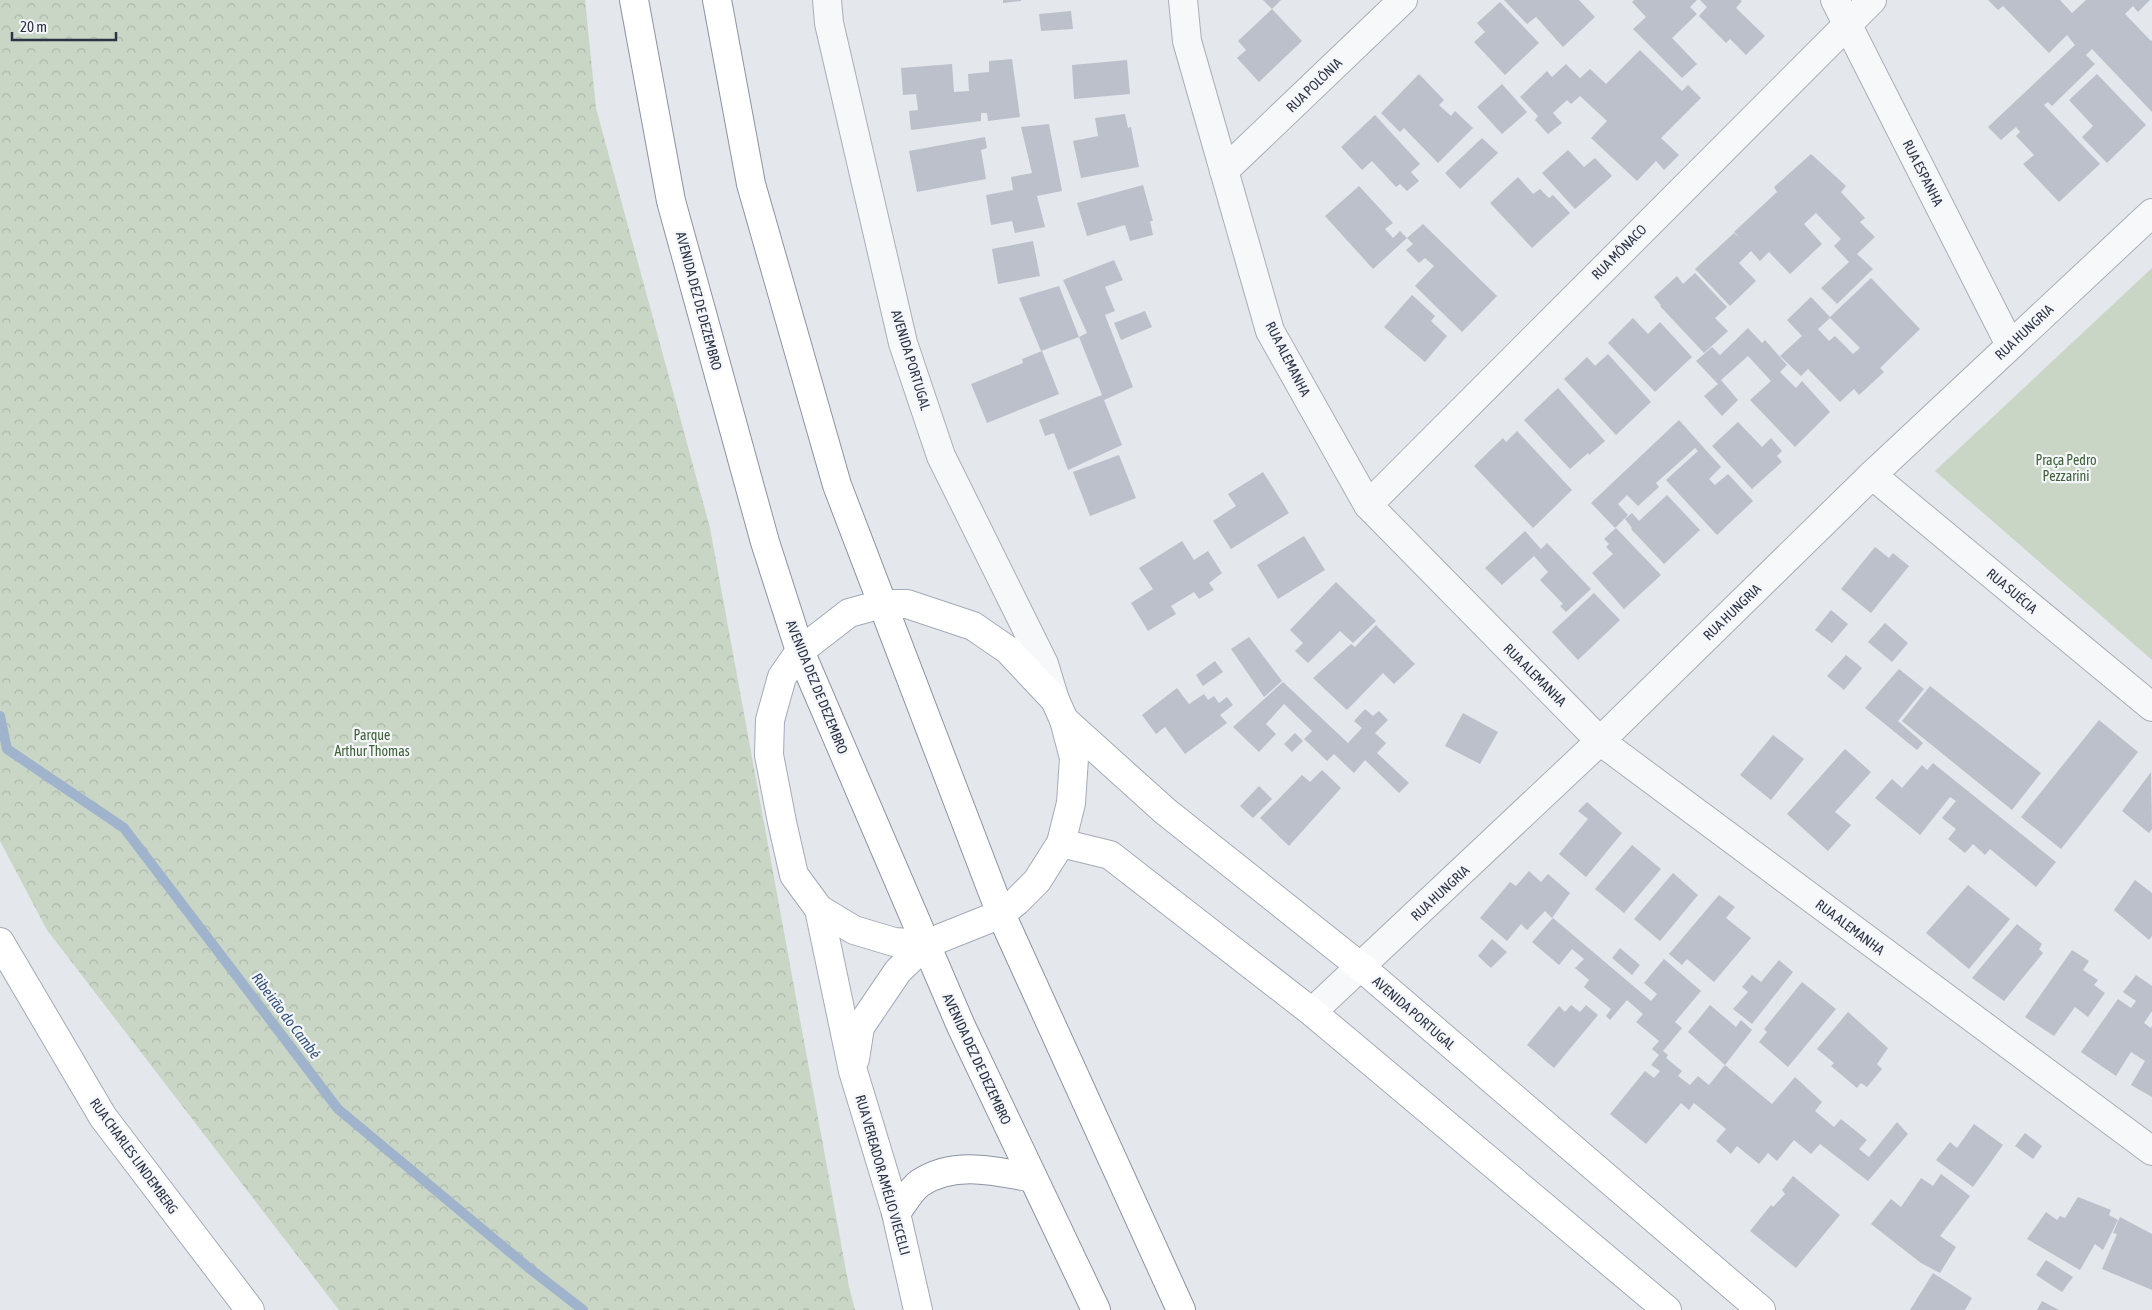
<svg xmlns="http://www.w3.org/2000/svg" width="2152" height="1310" font-family="'Asap Condensed',sans-serif">
	<defs>
		<pattern id="forest-crowns" width="20" height="18" patternUnits="userSpaceOnUse" patternTransform="scale(1.25)"><rect width="20" height="18" fill="#c9d6c5"/><path d="M2 6a3 3 0 1 1 6 0M12 15a3 3 0 1 1 6 0" fill="none" stroke="#adb8ab"/></pattern>
	</defs>
	<rect width="100%" height="100%" fill="#e4e7ec"/>
	<path fill="url(#forest-crowns)" d="M0,0H585L596,108L710,528L849,1287L855,1310H339L47,930L0,841Z"/>
	<path fill="#c9d6c5" d="M2152,268V660L1935,471Z"/>
	<g fill="none" stroke-linecap="round" stroke-linejoin="round">
		<path stroke="#9fb4cc" stroke-width="10" d="M0,716L7,749L124,828L338,1109L529,1268L583,1310"/>
	</g>
	<g fill="#bbc0ca" fill-rule="evenodd">
		<path d="M1003,0H1021V1L1003,3Z"/>
		<path d="M1263,0H1281L1272,9Z"/>
		<path d="M1504,0H1579L1595,17L1563,47L1536,17L1527,24Z"/>
		<path d="M1634,0H1697L1690,7L1697,14L1672,38L1697,64L1682,78L1633,29L1646,17L1632,2Z"/>
		<path d="M1700,0H1740L1742,1L1736,8L1765,36L1746,55L1730,39L1726,43L1699,16L1707,7Z"/>
		<path d="M1988,0H2060L2072,13L2086,0H2150L2138,12L2133,6L2125,14L2151,41L2152,40V112L2092,49L2086,55L2095,64L2052,106L2048,102L2044,105L2100,164L2059,202L2023,164L2034,155L2016,136L2020,132L2016,127L2001,140L1988,127L2075,45L2067,35L2049,53L2003,6L1998,10Z"/>
		<path d="M1500,2L1539,43L1505,75L1474,42L1485,32L1477,23Z"/>
		<path d="M1272,9L1302,41L1259,82L1237,58L1246,50L1238,41Z"/>
		<path d="M1071,11L1073,29L1041,31L1039,14Z"/>
		<path d="M1640,50L1682,91L1688,85L1701,98L1661,138L1679,155L1664,170L1656,161L1637,181L1591,138L1607,121L1580,96L1571,104L1567,100L1553,113L1562,123L1548,134L1535,120L1538,116L1520,97L1547,71L1552,77L1566,64L1580,78L1590,69L1606,84Z"/>
		<path d="M1012,59L1020,117L988,121L987,113H981V121L911,130L909,111L918,110L916,94L903,95L901,68L952,64L954,92L969,91L968,74L989,72V61Z"/>
		<path d="M1127,60L1130,94L1074,99L1072,65Z"/>
		<path d="M1419,74L1444,100L1439,105L1451,116L1455,111L1473,128L1438,163L1404,128L1400,132L1381,113Z"/>
		<path d="M2097,74L2146,125L2107,163L2082,137L2093,126L2069,100Z"/>
		<path d="M1502,84L1527,112L1502,134L1477,107Z"/>
		<path d="M1125,114L1128,128L1131,127L1139,167L1081,178L1073,141L1098,136L1095,118Z"/>
		<path d="M1375,115L1420,164L1411,172L1419,181L1407,191L1400,184L1396,187L1372,161L1362,170L1341,147Z"/>
		<path d="M1049,124L1062,191L1037,196L1045,227L1015,233L1012,221L991,225L986,195L1013,190L1011,177L1032,173L1021,127Z"/>
		<path d="M985,137L987,148L981,150L986,179L917,192L909,151Z"/>
		<path d="M1482,138L1498,153L1460,189L1445,173Z"/>
		<path d="M1568,150L1584,167L1595,158L1612,176L1575,209L1542,173Z"/>
		<path d="M1811,154L1846,186L1841,192L1865,218L1860,222L1875,237L1857,254L1873,269L1837,304L1821,288L1849,262L1834,246L1841,239L1816,213L1804,224L1822,244L1790,274L1769,252L1760,261L1751,251L1739,263L1756,281L1730,306L1695,269L1734,233L1741,239L1734,232L1777,192L1774,187Z"/>
		<path d="M1518,177L1533,194L1540,189L1549,198L1553,195L1570,213L1532,248L1490,203Z"/>
		<path d="M1143,185L1153,221H1150L1153,235L1130,241L1125,225L1087,236L1077,203Z"/>
		<path d="M1359,186L1393,223L1385,229L1393,238L1400,231L1407,238L1423,224L1497,296L1462,332L1415,286L1434,266L1425,258L1419,263L1406,250L1413,244L1407,238L1373,269L1325,216Z"/>
		<path d="M1033,241L1040,276L998,284L992,249Z"/>
		<path d="M1114,260L1123,280L1105,287L1115,311L1105,315L1133,387L1104,400L1122,445L1068,470L1054,433L1045,436L1039,420L1102,395L1079,337L1087,333L1063,280Z"/>
		<path d="M1695,273L1727,307L1715,318L1728,331L1704,353L1660,306L1661,305L1654,297L1677,276L1683,284Z"/>
		<path d="M1871,278L1920,329L1880,368L1884,372L1859,395L1854,389L1840,402L1808,369L1801,376L1780,356L1802,336L1787,320L1811,297L1830,317ZM1830,318L1860,348L1853,354L1835,336L1829,341L1818,329Z"/>
		<path d="M1059,286L1079,337L1041,351L1019,298Z"/>
		<path d="M1412,295L1435,316L1431,321L1447,336L1425,362L1384,327Z"/>
		<path d="M1145,311L1152,327L1121,340L1114,323Z"/>
		<path d="M1633,318L1648,334L1660,322L1692,357L1655,392L1608,343Z"/>
		<path d="M1748,328L1762,343L1765,340L1787,365L1780,372L1796,388L1802,381L1830,412L1795,447L1750,400L1771,381L1748,356L1721,380L1738,400L1722,416L1704,396L1718,384L1696,361L1712,347L1720,355Z"/>
		<path d="M1042,351L1059,394L987,423L971,384L1023,363L1022,359Z"/>
		<path d="M1608,354L1651,402L1616,435L1564,379L1587,357L1595,366Z"/>
		<path d="M1558,388L1605,441L1589,455L1588,453L1570,469L1524,420Z"/>
		<path d="M1679,420L1721,467L1709,479L1715,485L1728,474L1753,501L1717,535L1666,480L1698,451L1695,448L1656,483L1659,487L1638,506L1627,495L1618,504L1628,515L1615,528L1591,503Z"/>
		<path d="M1738,422L1762,447L1771,438L1782,451L1777,456L1782,462L1752,489L1712,446Z"/>
		<path d="M1517,431L1572,490L1533,528L1474,466L1503,438L1506,442Z"/>
		<path d="M1119,455L1136,498L1090,516L1073,472Z"/>
		<path d="M1263,472L1289,513L1231,549L1213,521L1236,506L1228,494Z"/>
		<path d="M1667,495L1700,530L1664,564L1631,529L1632,528L1625,519L1632,513L1639,521Z"/>
		<path d="M1616,528L1661,575L1624,609L1592,573L1613,554L1606,547L1609,544L1604,539Z"/>
		<path d="M1525,531L1541,549L1547,543L1591,589L1566,612L1560,606L1563,604L1540,580L1548,572L1534,556L1502,585L1485,568Z"/>
		<path d="M1304,536L1325,570L1278,599L1257,565Z"/>
		<path d="M1182,541L1194,560L1208,551L1222,573L1209,583L1214,590L1199,599L1194,592L1171,606L1176,614L1148,631L1131,603L1153,589L1139,568Z"/>
		<path d="M1875,547L1889,558L1893,553L1909,566L1871,613L1841,589Z"/>
		<path d="M1336,582L1376,621L1353,643L1340,631L1308,663L1295,651L1303,643L1290,630Z"/>
		<path d="M1594,593L1620,620L1578,660L1552,632Z"/>
		<path d="M1831,610L1848,624L1832,643L1815,630Z"/>
		<path d="M1885,623L1908,643L1892,662L1868,642Z"/>
		<path d="M1376,625L1415,664L1394,684L1383,673L1347,710L1313,678L1351,644L1355,647Z"/>
		<path d="M1249,637L1282,681L1264,697L1231,649Z"/>
		<path d="M1846,655L1862,668L1844,690L1827,676Z"/>
		<path d="M1215,661L1223,672L1203,686L1196,675Z"/>
		<path d="M1899,669L1924,689L1898,721L1923,743L1917,750L1865,708Z"/>
		<path d="M1283,682L1348,743L1362,728L1354,721L1365,709L1373,716L1379,711L1388,720L1375,733L1386,743L1377,753L1409,783L1399,793L1365,760L1354,773L1334,754L1327,761L1304,739L1312,731L1284,704L1266,724L1276,734L1259,752L1233,727Z"/>
		<path d="M1930,686L2041,773L2012,810L1902,721Z"/>
		<path d="M1177,688L1189,704L1204,694L1208,700L1214,696L1219,703L1227,697L1233,705L1220,715L1227,723L1185,754L1165,727L1156,734L1142,715Z"/>
		<path d="M1463,713L1498,732L1480,764L1445,746Z"/>
		<path d="M2099,720L2138,752L2061,849L2021,817Z"/>
		<path d="M1295,733L1303,741L1292,752L1284,744Z"/>
		<path d="M1773,735L1804,759L1771,800L1740,775Z"/>
		<path d="M1845,749L1871,772L1835,812L1851,825L1828,851L1787,814Z"/>
		<path d="M1933,763L2056,862L2036,887L1990,849L1985,855L1973,844L1965,853L1948,839L1956,829L1942,818L1956,801L1950,797L1920,835L1875,798L1892,779L1902,788L1922,765L1927,770Z"/>
		<path d="M1322,770L1341,788L1289,846L1260,818L1302,775L1310,782Z"/>
		<path d="M2151,772L2152,829L2149,833L2122,811Z"/>
		<path d="M1259,786L1272,799L1253,818L1240,806Z"/>
		<path d="M1587,802L1622,833L1586,877L1559,854L1588,819L1578,811Z"/>
		<path d="M1632,845L1661,869L1624,913L1595,889Z"/>
		<path d="M1529,871L1541,882L1548,874L1570,893L1552,918L1545,911L1527,930L1521,924L1507,941L1480,918L1510,882L1516,886Z"/>
		<path d="M1673,873L1698,895L1660,941L1634,919Z"/>
		<path d="M2135,880L2152,893V936L2149,940L2114,910Z"/>
		<path d="M1968,885L2010,919L1969,969L1926,933Z"/>
		<path d="M1719,895L1735,907L1726,918L1751,938L1714,982L1687,959L1682,965L1669,954Z"/>
		<path d="M1553,918L1651,1001L1657,994L1644,983L1664,959L1701,991L1675,1022L1682,1028L1663,1051L1668,1055L1666,1058L1682,1071L1678,1076L1690,1085L1698,1076L1709,1085L1725,1065L1772,1104L1795,1077L1822,1102L1815,1111L1834,1127L1841,1119L1867,1140L1859,1149L1869,1157L1897,1122L1908,1134L1868,1181L1820,1144L1811,1154L1794,1140L1777,1161L1768,1153L1759,1164L1737,1146L1731,1154L1716,1141L1726,1129L1694,1103L1689,1110L1681,1103L1646,1144L1610,1114L1645,1071L1654,1078L1660,1071L1651,1065L1659,1055L1652,1049L1659,1041L1636,1022L1643,1014L1627,1000L1610,1020L1606,1016L1611,1009L1584,987L1589,980L1575,968L1584,959L1572,949L1559,965L1532,942Z"/>
		<path d="M2017,924L2042,944L2039,949L2043,953L2004,1001L1972,978Z"/>
		<path d="M1492,939L1507,952L1491,968L1478,956Z"/>
		<path d="M1620,948L1640,965L1632,975L1612,958Z"/>
		<path d="M2072,950L2089,961L2083,970L2098,980L2094,985L2105,993L2088,1017L2075,1007L2054,1036L2025,1017Z"/>
		<path d="M1779,960L1793,972L1752,1024L1733,1009L1748,992L1742,987L1752,975L1761,982Z"/>
		<path d="M2136,975L2152,986V1011L2144,1023L2151,1028L2152,1026V1097L2131,1085L2145,1061L2131,1052L2116,1076L2081,1052L2118,999L2131,1008L2136,1001L2123,992Z"/>
		<path d="M1802,982L1836,1009L1788,1067L1759,1042L1767,1032L1764,1029Z"/>
		<path d="M1571,1005L1580,1012L1586,1005L1598,1015L1554,1068L1527,1045L1559,1006L1565,1012Z"/>
		<path d="M1710,1005L1736,1027L1741,1020L1752,1030L1725,1065L1688,1032Z"/>
		<path d="M1848,1012L1888,1048L1877,1064L1882,1069L1867,1087L1861,1083L1857,1088L1831,1066L1834,1063L1817,1049Z"/>
		<path d="M1974,1124L2003,1145L1973,1187L1936,1160L1950,1142L1957,1148Z"/>
		<path d="M2025,1133L2042,1146L2033,1159L2015,1146Z"/>
		<path d="M1941,1174L1970,1196L1940,1236L1956,1247L1940,1273L1921,1263L1871,1224L1891,1199L1901,1207L1921,1178L1933,1186Z"/>
		<path d="M1793,1176L1840,1215L1796,1268L1750,1231L1771,1205L1773,1207L1785,1194L1782,1190Z"/>
		<path d="M2078,1197L2111,1210L2109,1215L2118,1220L2103,1250L2095,1244L2080,1270L2027,1239L2046,1212L2057,1220L2060,1216L2065,1218Z"/>
		<path d="M2120,1217L2152,1234V1290L2102,1269L2117,1234L2113,1233Z"/>
		<path d="M2046,1260L2073,1277L2062,1292L2036,1275Z"/>
		<path d="M1933,1273L1972,1298L1965,1310H1910Z"/>
		<path d="M2042,1301L2059,1310H2037Z"/>
	</g>
	<g fill="none" stroke-linecap="round" stroke-linejoin="round">
		<g stroke="#a9aeb7" stroke-width="30">
			<g id="street">
				<path d="M827,0L829,23L903,343L941,456L1044,664L1055,700"/>
				<path d="M1183,0L1187,41L1270,331L1368,505L1600,741L2152,1151"/>
				<path d="M1835,0L2010,345"/>
				<path d="M1224,171L1403,0"/>
				<path d="M1872,475L2152,707"/>
				<path d="M1368,505L1872,0"/>
				<path d="M1312,1012L1600,741L1872,475L2152,213"/>
			</g>
		</g>
		<g stroke="#a3abb8" stroke-width="30">
			<g id="primary">
				<path d="M882,604H907L973,626L1008,650L1055,700L1064,720L1074,758L1071,803L1061,843L1037,881L1017,901L1001,914L926,944L894,942L854,930L819,909L794,875L782,822L769,755L770,720L782,677L800,651L849,613Z"/>
				<path d="M1064,720L1165,811L1361,967L1761,1310"/>
				<path d="M1061,843L1110,855L1312,1012L1667,1310"/>
				<path d="M819,909L853,1071L896,1213L918,1310"/>
				<path d="M0,942L103,1117L250,1310"/>
				<path d="M855,1059L860,1027L898,971L926,944"/>
			</g>
		</g>
		<g stroke="#8b94a3" stroke-width="30">
			<g id="highway">
				<path d="M634,0L671,201L765,542L800,651L961,1026L1096,1310"/>
				<path d="M717,0L751,184L837,485L1001,914L1181,1310"/>
				<path d="M896,1213C903,1204 911,1189 920,1183C954,1160 996,1171 1033,1178"/>
			</g>
		</g>
		<use href="#street" stroke="#f7f8fa" stroke-width="28"/>
		<use href="#primary" stroke="#fff" stroke-width="28"/>
		<use href="#highway" stroke="#fff" stroke-width="28"/>
	</g>
	<g text-anchor="middle" stroke-width="4.5" stroke-linejoin="round" paint-order="stroke">
		<g font-size="14" fill="#2b3445" stroke="#f4f6f9">
			<text transform="translate(1314 85) rotate(-44)" y="5">RUA POLÔNIA</text>
			<text transform="translate(1923 173) rotate(63)" y="5">RUA ESPANHA</text>
			<text transform="translate(1619 252) rotate(-45)" y="5">RUA MÔNACO</text>
			<text transform="translate(699 301) rotate(75)" y="5">AVENIDA DEZ DE DEZEMBRO</text>
			<text transform="translate(2024 332) rotate(-43)" y="5">RUA HUNGRIA</text>
			<text transform="translate(1288 359) rotate(63)" y="5">RUA ALEMANHA</text>
			<text transform="translate(911 360) rotate(73)" y="5">AVENIDA PORTUGAL</text>
			<text transform="translate(2012 591) rotate(40)" y="5">RUA SUÉCIA</text>
			<text transform="translate(1732 612) rotate(-44)" y="5">RUA HUNGRIA</text>
			<text transform="translate(1535 675) rotate(45)" y="5">RUA ALEMANHA</text>
			<text transform="translate(817 687) rotate(68)" y="5">AVENIDA DEZ DE DEZEMBRO</text>
			<text transform="translate(1440 893) rotate(-43)" y="5">RUA HUNGRIA</text>
			<text transform="translate(1850 927) rotate(37)" y="5">RUA ALEMANHA</text>
			<text transform="translate(1414 1013) rotate(41)" y="5">AVENIDA PORTUGAL</text>
			<text transform="translate(977 1059) rotate(65)" y="5">AVENIDA DEZ DE DEZEMBRO</text>
			<text transform="translate(134 1156) rotate(54)" y="5">RUA CHARLES LINDEMBERG</text>
			<text transform="translate(883 1175) rotate(74)" y="5">RUA VEREADOR AMÉLIO VIECELLI</text>
		</g>
		<g font-size="14" fill="#3f6138" stroke="#f4f6f9">
			<text x="2066" y="465">Praça Pedro<tspan x="2066" dy="16">Pezzarini</tspan></text>
			<text x="372" y="740">Parque<tspan x="372" dy="16">Arthur Thomas</tspan></text>
		</g>
		<g font-size="15" font-style="italic" fill="#34527a" stroke="#f4f6f9">
			<text transform="translate(286 1016) rotate(53)" y="5">Ribeirão do Cambé</text>
		</g>
	</g>
	<path d="M12 32v8h104v-8" fill="none" stroke="#2b3445" stroke-width="2.5"/>
	<text x="20" y="32" font-size="15" fill="#2b3445" stroke="#f4f6f9" stroke-width="4" paint-order="stroke">20 m</text>
</svg>
